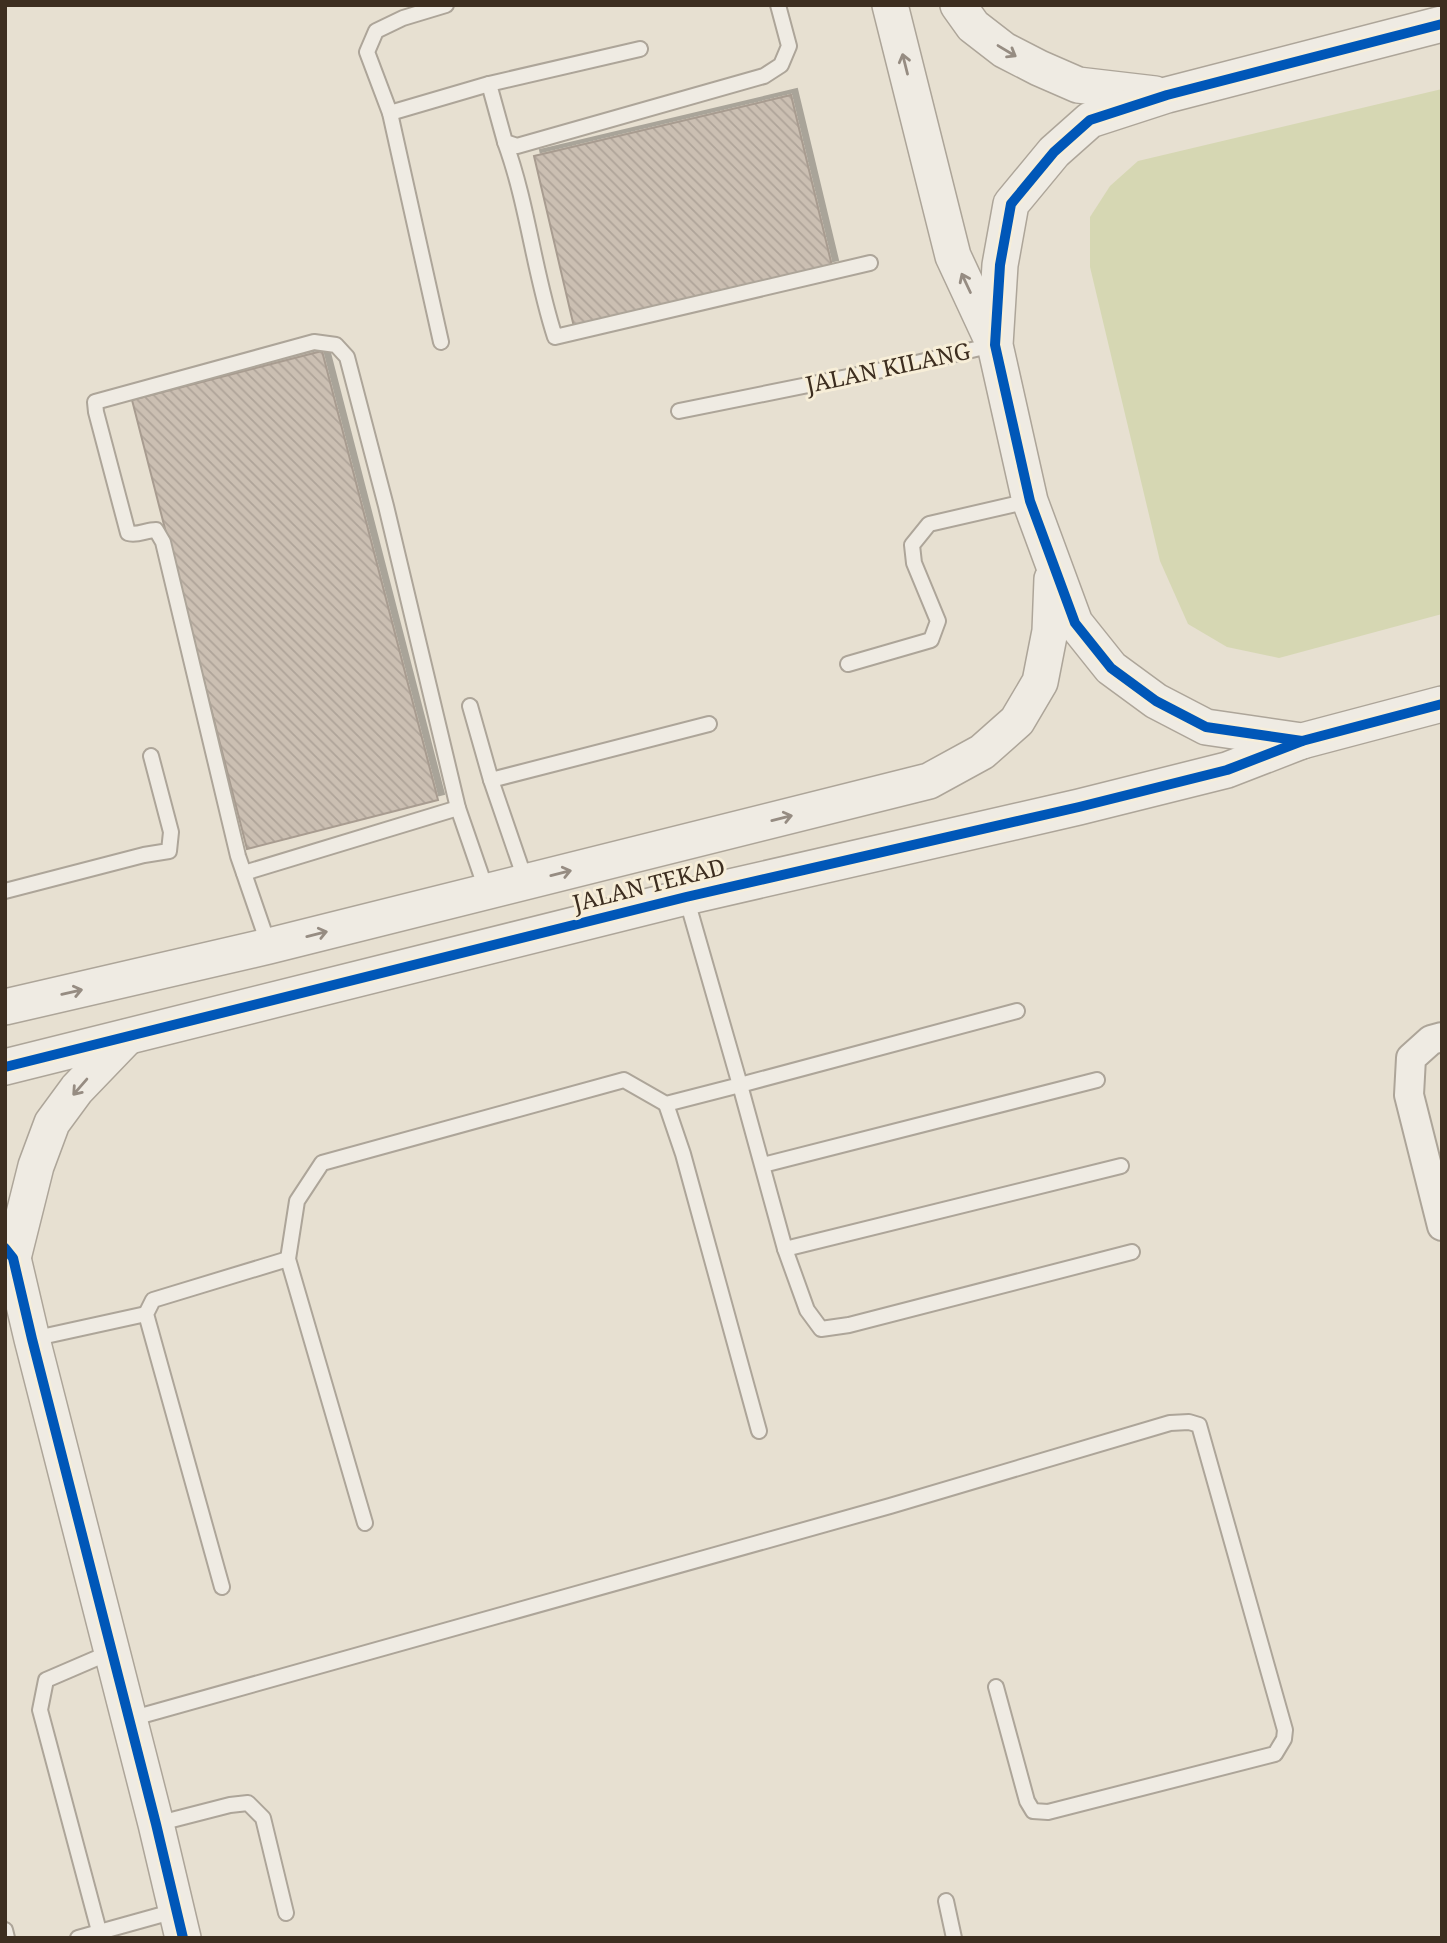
<svg xmlns="http://www.w3.org/2000/svg" width="1447" height="1943" font-family="'Noto Serif',serif">
	<defs>
		<pattern id="building-back-hatch" width="6" height="6" patternUnits="userSpaceOnUse" patternTransform="scale(1.75)"><rect width="6" height="6" fill="#cbbfb2"/><path d="M-1 5l2 2M0 0l6 6M5-1l2 2" fill="none" stroke="#afa499"/></pattern>
		<filter id="shadow"><feDropShadow dx="6" dy="-6" stdDeviation="0" flood-color="#0004"/></filter>
	</defs>
	<rect width="100%" height="100%" fill="#e7e0d1"/>
	<path fill="#d6d7b3" d="M1442,89V614L1279,658L1227,647L1188,624L1160,561L1090,267V217L1110,186L1138,161Z"/>
	<g fill="url(#building-back-hatch)" stroke="#a89c90" stroke-width="2" filter="url(#shadow)">
		<path d="M791,95L832,266L574,327L534,156Z"/>
		<path d="M322,351L438,800L247,849L132,400Z"/>
	</g>
	<g fill="none" stroke-linecap="round" stroke-linejoin="round">
		<g stroke="#ada599" stroke-width="18">
			<g id="service">
				<path d="M640,49L489,84L505,142L517,146L764,76L781,65L789,46L778,5"/>
				<path d="M390,113L489,84"/>
				<path d="M505,142C528,205 534,273 555,337L870,263"/>
				<path d="M441,342L390,113L367,52L376,31L403,18L446,5"/>
				<path d="M679,411L912,364L993,345"/>
				<path d="M848,664L931,640L938,621L914,563L912,545L929,524L1029,501"/>
				<path d="M470,706L491,780L526,882"/>
				<path d="M491,780L709,724"/>
				<path d="M244,873L458,808"/>
				<path d="M5,891L144,855L169,851L171,832L151,756"/>
				<path d="M269,946L238,856L163,542L156,530C146,530 137,536 128,533L96,412L95,402L314,342L336,345L347,357L386,506L458,808L487,892"/>
				<path d="M1017,1011L740,1085L785,1249L807,1310L821,1329L849,1325L1132,1252"/>
				<path d="M666,1104L683,1154L759,1431"/>
				<path d="M763,1165L1097,1080"/>
				<path d="M785,1249L1121,1166"/>
				<path d="M32,1339L146,1314"/>
				<path d="M365,1523L288,1259L297,1201L322,1163L624,1080L666,1104L740,1085L686,897"/>
				<path d="M222,1587L146,1314L153,1300L288,1259"/>
				<path d="M130,1719L890,1506L1170,1423L1189,1422L1199,1425L1285,1730L1284,1739L1275,1754L1048,1812L1033,1811L1027,1801L996,1687"/>
				<path d="M156,1824L230,1805L248,1803L263,1818L286,1913"/>
				<path d="M946,1901L954,1938"/>
				<path d="M5,1930L7,1938"/>
				<path d="M99,1931L40,1710L46,1680L111,1652"/>
				<path d="M78,1938L175,1911"/>
			</g>
		</g>
		<g stroke="#ada599" stroke-width="32">
			<path id="minor" d="M1442,1037L1431,1040L1411,1058L1409,1095L1442,1226"/>
		</g>
		<g stroke="#ada599" stroke-width="38">
			<g id="tertiary">
				<path d="M890,5L953,256L993,342"/>
				<path d="M958,5L973,26L1004,50L1039,68L1078,85L1155,94"/>
				<path d="M1442,24L1167,95L1090,120L1054,152L1011,204L1000,265L995,345L1030,501L1075,623L1111,668L1156,701L1206,727L1302,741L1442,704"/>
				<path d="M5,1007L269,946L929,781L982,752L1017,721L1040,682L1050,631L1052,579"/>
				<path d="M5,1067L686,897L1079,807L1227,770L1302,741"/>
				<path d="M5,1248L13,1258L32,1339L156,1824L183,1938"/>
				<path d="M13,1258L36,1166L52,1123L77,1089L127,1037"/>
			</g>
		</g>
		<use href="#service" stroke="#efebe3" stroke-width="14"/>
		<use href="#minor" stroke="#efebe3" stroke-width="28"/>
		<use href="#tertiary" stroke="#efebe3" stroke-width="35"/>
		<g stroke="#f7eed8" stroke-width="15">
			<g id="cycleway">
				<path d="M1442,24L1167,95L1090,120L1054,152L1011,204L1000,265L995,345L1030,501L1075,623L1111,668L1156,701L1206,727L1302,741L1442,704"/>
				<path d="M5,1067L686,897L1079,807L1227,770L1302,741"/>
				<path d="M5,1248L13,1258L32,1339L156,1824L183,1938"/>
			</g>
		</g>
		<use href="#cycleway" stroke="#0057b8" stroke-width="10"/>
	</g>
	<defs><path id="oneway-shaft" d="M-6 0H5M1.5-3L5.5 0L1.5 3" fill="none" stroke-width="1.6" stroke-linecap="round" stroke-linejoin="round" transform="scale(1.75)"/></defs>
	<g stroke="#968c82">
		<use href="#oneway-shaft" transform="translate(1007 51) rotate(31)"/>
		<use href="#oneway-shaft" transform="translate(905 64) rotate(-104)"/>
		<use href="#oneway-shaft" transform="translate(966 283) rotate(-115)"/>
		<use href="#oneway-shaft" transform="translate(782 818) rotate(-14)"/>
		<use href="#oneway-shaft" transform="translate(561 873) rotate(-14)"/>
		<use href="#oneway-shaft" transform="translate(317 934) rotate(-14)"/>
		<use href="#oneway-shaft" transform="translate(72 992) rotate(-13)"/>
		<use href="#oneway-shaft" transform="translate(80 1087) rotate(131)"/>
	</g>
	<g text-anchor="middle" stroke-width="6" stroke-linejoin="round" paint-order="stroke">
		<g font-size="23" fill="#3d2e20" stroke="#f7eed8">
			<text transform="translate(888 368) rotate(-12)" y="8">JALAN KILANG</text>
			<text transform="translate(649 885) rotate(-14)" y="8">JALAN TEKAD</text>
		</g>
	</g>
	<rect width="1447" height="1943" fill="none" stroke="#3d2e20" stroke-width="14"/>
</svg>
